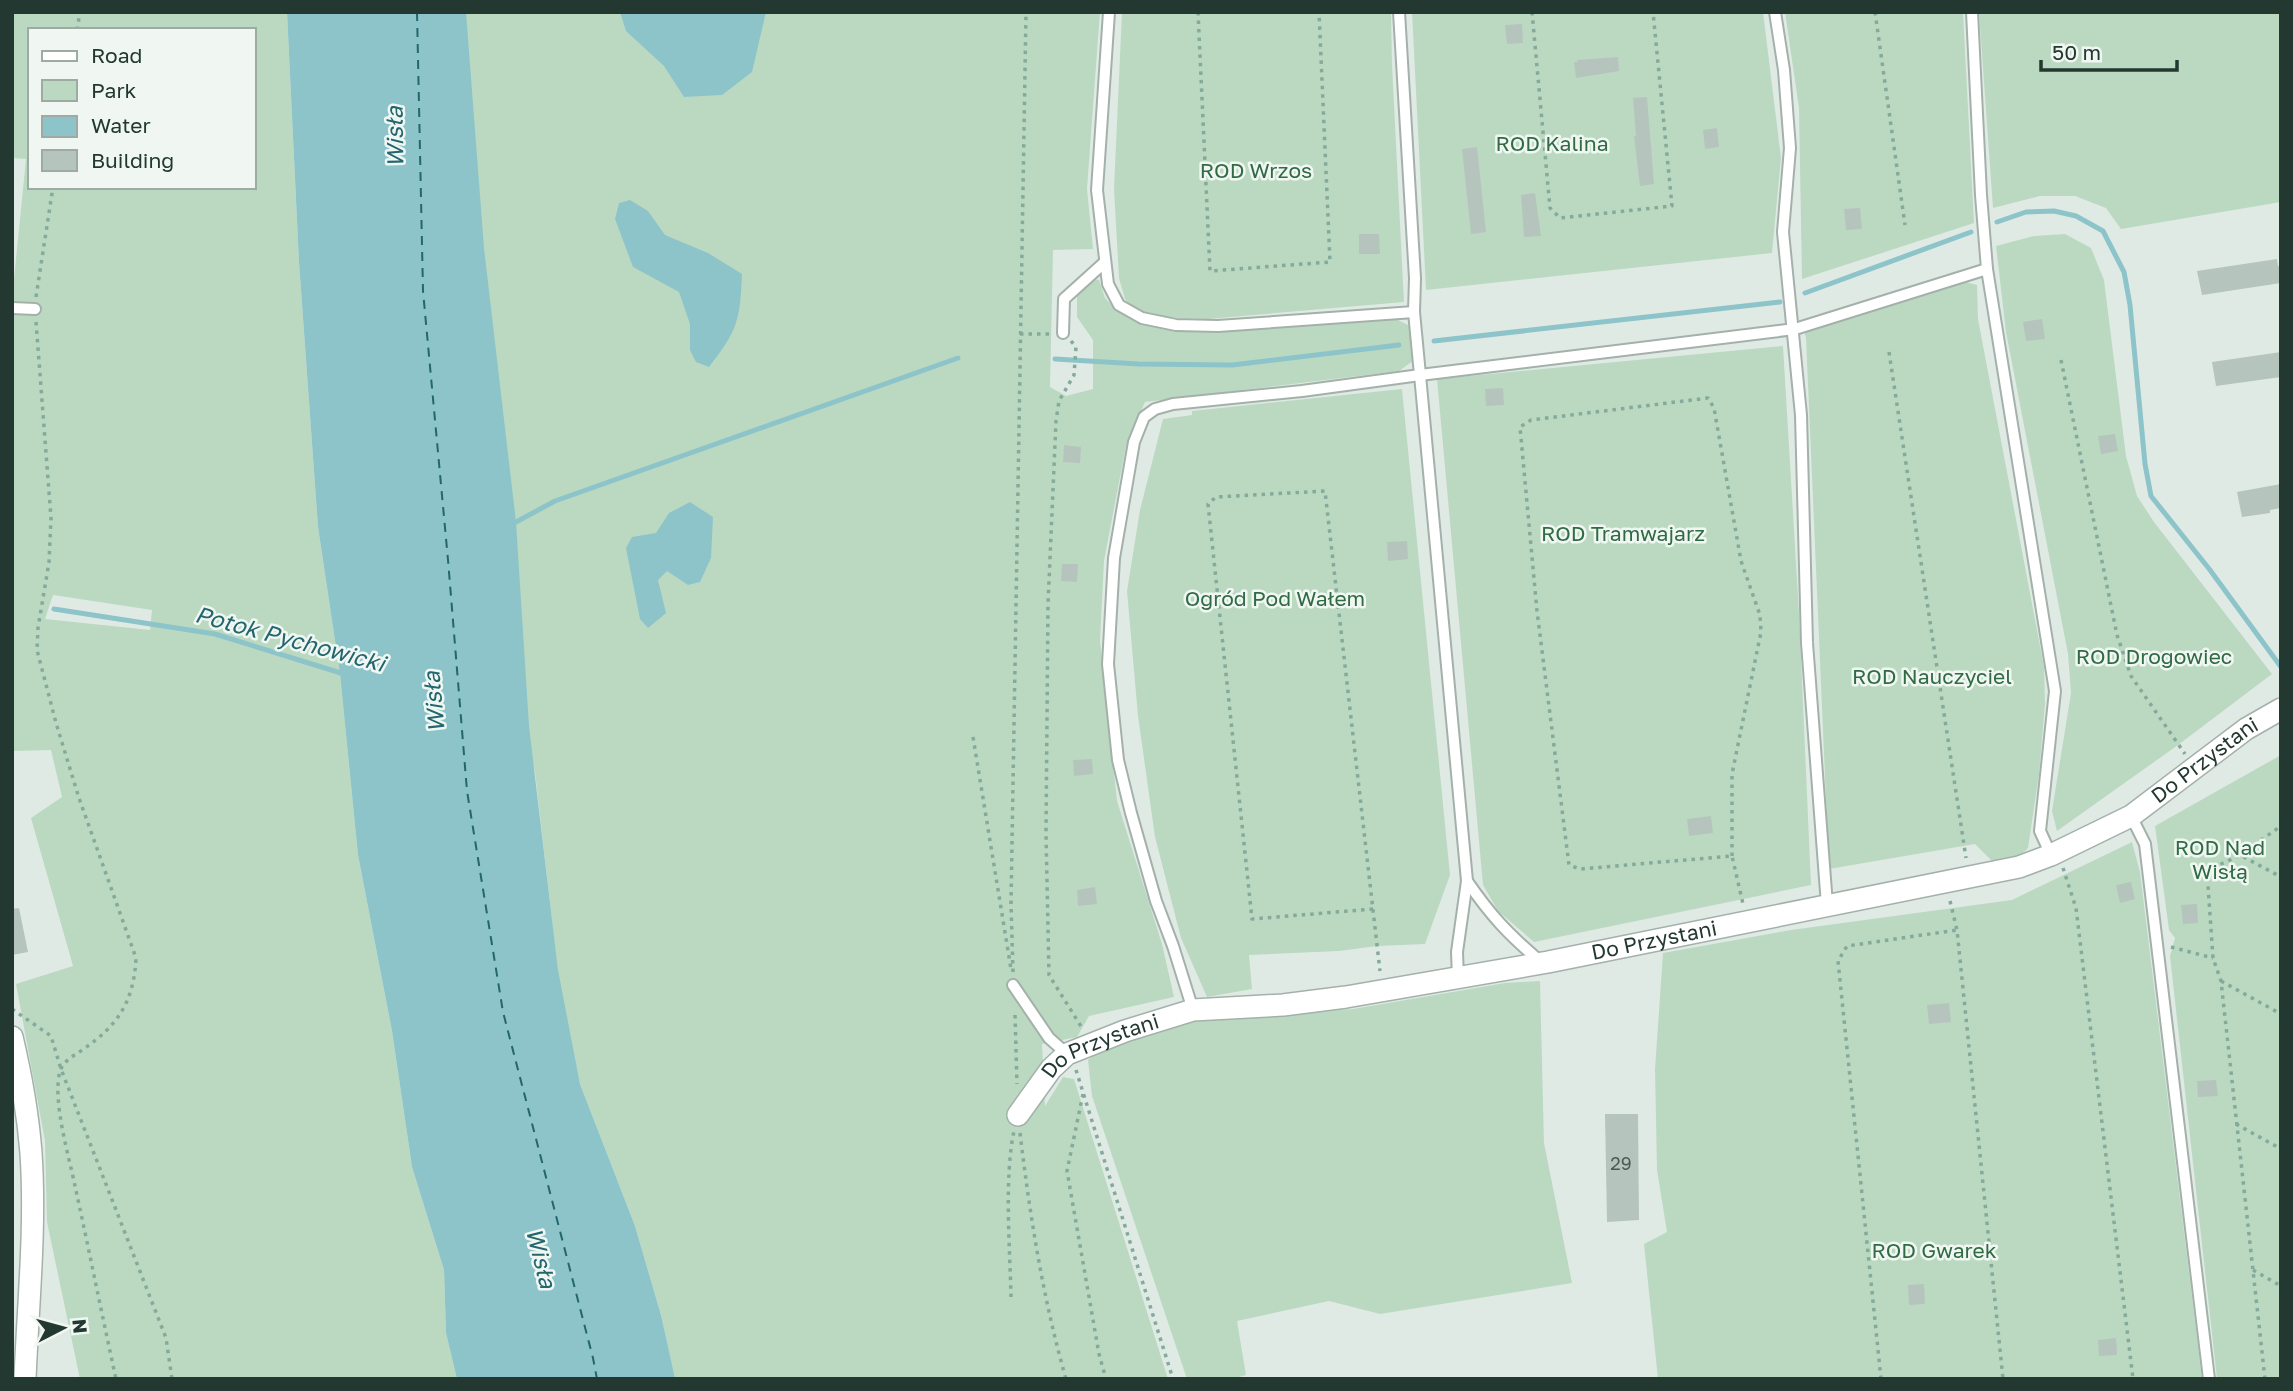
<svg xmlns="http://www.w3.org/2000/svg" width="2293" height="1391" font-family="'Golos Text',sans-serif">
	<rect width="100%" height="100%" fill="#e0eae5"/>
	<g fill="#bbd9c1" fill-rule="evenodd">
		<path d="M12,12H287L299,262L318,527L340,674L358,855L392,1031L412,1167L444,1270L446,1333L457,1379H80L47,1222L45,1141L16,984L73,966L31,818L62,797L51,750L12,751L13,289L26,159L12,158ZM30,30H254V187H30ZM53,595L152,610L150,630L45,619Z"/>
		<path d="M463,12H1100L1087,189L1093,249L1053,250L1050,387L1066,396L1093,389V340L1077,317V293L1093,279L1099,280L1105,298L1118,312L1134,321L1202,332L1392,317L1410,326L1413,361L1399,371L1145,402L1126,446L1104,561L1100,641L1117,801L1162,944L1174,997L1089,1016L1077,1037L1042,1044L1045,1106L1063,1077L1074,1079L1168,1379H674L661,1315L635,1226L580,1084L560,991L535,772L527,743L508,594Z"/>
		<path d="M1122,12H1391L1392,65L1404,302L1208,319L1154,317L1133,309L1125,299L1119,278L1114,189Z"/>
		<path d="M1412,12H1763L1781,158L1772,253L1426,290Z"/>
		<path d="M1785,12H1963L1974,223L1802,279L1799,108Z"/>
		<path d="M1979,12H2281V202L2121,229L2106,208L2075,196H2040L1993,208Z"/>
		<path d="M2065,234L2091,248L2104,280L2126,456L2137,496L2154,522L2272,674L2178,745L2057,831L2052,811L2071,693L2068,654L2006,332L1996,246L2034,236Z"/>
		<path d="M1965,282L1977,285L1978,319L2044,667L2045,704L2039,774L2028,848L2018,858L1994,863L1975,844L1829,869L1806,338L1804,331Z"/>
		<path d="M1783,346L1799,613L1811,885L1534,942L1498,911L1483,885L1437,379Z"/>
		<path d="M1402,389L1450,875L1425,944L1377,946L1339,951L1249,955L1252,989L1207,997L1181,938L1155,837L1138,716L1127,591L1140,510L1163,419L1192,415V411Z"/>
		<path d="M2281,755V1379H2217L2170,956L2175,938L2169,930L2155,826Z"/>
		<path d="M2132,842L2140,872L2202,1379H1658L1644,1244L1667,1232L1657,1170L1655,1069L1663,953L1791,930L2012,900Z"/>
		<path d="M1540,981L1544,1143L1572,1283L1380,1314L1329,1301L1237,1321L1246,1375L1232,1379H1187L1092,1096L1088,1060L1099,1050L1188,1020L1353,1009L1505,983Z"/>
	</g>
	<g fill="#8dc4ca">
		<path d="M287,12H466L484,248L516,522L529,726L558,970L580,1084L635,1226L661,1315L675,1379H457L446,1333L444,1270L412,1167L392,1031L358,855L340,674L318,527L299,262Z"/>
		<path d="M620,12H766L752,72L722,95L684,97L664,66L626,31Z"/>
		<path d="M630,200L648,211L665,235L708,253L742,274C740,320 738,330 709,367L696,362L690,350V324L679,292L633,267L615,219L619,203Z"/>
		<path d="M690,502L713,517L711,558L700,582L688,585L667,571L658,580L666,613L648,628L640,619L626,548L632,537L656,533L669,513Z"/>
	</g>
	<g fill="none" stroke-linecap="round" stroke-linejoin="round">
		<g stroke="#8dc4ca" stroke-width="5">
			<path d="M1997,222L2026,212L2054,211L2076,216L2103,231L2124,272L2130,305L2145,464L2151,496L2210,570L2281,667"/>
			<path d="M1805,293L1971,232"/>
			<path d="M1434,341L1780,302"/>
			<path d="M1055,359L1139,364L1232,365L1399,345"/>
			<path d="M516,522L555,501L958,358"/>
			<path d="M54,609L215,634L344,674"/>
		</g>
		<path stroke="#23666e" stroke-width="2" stroke-dasharray="9 7" stroke-linecap="butt" d="M417,12L423,291L448,560L467,791L503,1012L593,1358L597,1379"/>
	</g>
	<g fill="#b6c4be">
		<path d="M1522,24L1523,43L1507,44L1505,25Z"/>
		<path d="M1618,57L1619,71L1576,78L1574,62H1578L1577,60Z"/>
		<path d="M1647,97L1654,184L1640,186L1634,136H1636L1633,98Z"/>
		<path d="M1717,128L1719,147L1705,149L1703,130Z"/>
		<path d="M1477,147L1486,232L1471,234L1462,149Z"/>
		<path d="M1535,193L1541,236L1524,237L1521,195Z"/>
		<path d="M1860,208L1862,229L1846,230L1844,209Z"/>
		<path d="M1359,234H1379L1380,254H1359Z"/>
		<path d="M2277,259L2278,266H2281V283L2202,295L2197,271Z"/>
		<path d="M2042,319L2045,339L2026,341L2023,322Z"/>
		<path d="M2281,352V377L2216,386L2212,362Z"/>
		<path d="M1503,388L1504,405L1486,406L1485,389Z"/>
		<path d="M2115,434L2118,451L2101,454L2098,436Z"/>
		<path d="M1064,445L1081,447L1080,463L1063,462Z"/>
		<path d="M2281,484V508L2270,510V513L2242,517L2237,492Z"/>
		<path d="M1407,541L1408,559L1388,561L1387,542Z"/>
		<path d="M1062,564H1078L1077,582L1061,581Z"/>
		<path d="M1092,759L1093,774L1074,776L1073,760Z"/>
		<path d="M1711,816L1713,833L1689,836L1687,819Z"/>
		<path d="M2131,882L2135,899L2120,903L2116,885Z"/>
		<path d="M1095,887L1097,904L1078,906L1077,890Z"/>
		<path d="M2197,904L2198,923L2183,924L2181,905Z"/>
		<path d="M19,908L28,952L12,955V909Z"/>
		<path d="M1949,1003L1951,1022L1929,1024L1927,1005Z"/>
		<path d="M2216,1080L2218,1096L2198,1097L2197,1081Z"/>
		<path d="M1605,1114H1638L1639,1220L1607,1222Z"/>
		<path d="M1924,1284L1925,1304L1909,1305L1908,1285Z"/>
		<path d="M2116,1338L2117,1355L2099,1356L2098,1340Z"/>
	</g>
	<g fill="none" stroke-linecap="round" stroke-linejoin="round">
		<g stroke="#a4b1ab" stroke-width="14">
			<g id="service">
				<path d="M1109,12L1097,190L1108,284L1119,305L1142,318L1176,325L1218,326L1414,312"/>
				<path d="M1775,12L1784,70L1790,148L1783,232L1801,415L1807,643L1827,905"/>
				<path d="M1972,12L1981,195L1987,269"/>
				<path d="M12,308L35,309"/>
				<path d="M1063,333L1064,299L1105,262"/>
				<path d="M2131,816L2145,844L2209,1379"/>
				<path d="M1541,962C1509,935 1491,916 1467,881L1420,375L1795,329L1987,269L2055,691L2040,831L2051,855"/>
				<path d="M1458,978L1457,952L1467,881"/>
				<path d="M1013,985L1049,1038L1067,1054"/>
				<path d="M1193,1010L1173,946L1156,901L1131,813L1118,760L1108,664L1114,558L1134,442L1144,417L1155,409L1173,404L1302,391L1420,375L1414,312L1415,278L1399,12"/>
			</g>
		</g>
		<g stroke="#a4b1ab" stroke-width="24">
			<g id="minor">
				<path id="s1" d="M1018,1115L1051,1069L1067,1054L1125,1031L1193,1010L1283,1005L1346,997L1548,962L2019,867L2051,855L2131,816L2246,729L2281,709"/>
			</g>
		</g>
		<g stroke="#a4b1ab" stroke-width="24">
			<path id="tertiary" d="M12,1037C21,1075 28,1114 31,1153C36,1228 28,1304 25,1379"/>
		</g>
		<g stroke="#84aa9c" stroke-width="3.5" stroke-dasharray="3.5 5" stroke-linecap="butt">
			<path d="M1198,12L1210,271L1330,262L1319,12"/>
			<path d="M1532,12L1550,208L1560,218L1672,206L1653,12"/>
			<path d="M1875,12L1905,225"/>
			<path d="M77,30L80,12"/>
			<path d="M36,297L53,187"/>
			<path d="M36,322L51,518L49,562L38,628L37,650L56,723L79,798L136,958C134,1001 118,1026 82,1050C74,1056 64,1060 60,1071C52,1101 69,1156 75,1186C89,1250 102,1315 116,1379"/>
			<path d="M1020,334H1049"/>
			<path d="M1071,341L1076,347L1074,375L1059,401L1056,421L1048,604L1046,833L1049,975L1082,1028"/>
			<path d="M1889,352L1966,858"/>
			<path d="M2061,360L2117,635L2131,676L2185,754"/>
			<path d="M973,737L1011,969"/>
			<path d="M2240,855L2281,826"/>
			<path d="M1732,856V774L1761,632L1760,615L1741,561L1714,408L1708,398L1531,420L1520,427L1537,611L1569,865L1580,869L1732,856L1743,904"/>
			<path d="M2063,868L2076,908L2133,1379"/>
			<path d="M1950,901L1957,930L2003,1379"/>
			<path d="M1373,909L1252,919L1208,504L1216,497L1325,491L1380,971"/>
			<path d="M2171,947L2213,958"/>
			<path d="M1013,972L1011,903L1026,12"/>
			<path d="M2221,981L2281,1014"/>
			<path d="M12,1009L51,1036L61,1069L166,1338L172,1379"/>
			<path d="M1015,1015L1017,1084"/>
			<path d="M1076,1070L1173,1379"/>
			<path d="M1083,1094L1067,1171L1099,1354L1106,1379"/>
			<path d="M2236,1124L2281,1149"/>
			<path d="M1020,1133C1030,1216 1043,1299 1066,1379"/>
			<path d="M2253,1270L2281,1286"/>
			<path d="M1011,1297C1010,1248 1004,1178 1014,1131"/>
			<path d="M1881,1379L1838,961L1847,946L1957,930"/>
			<path d="M2265,1379L2221,981L2213,958L2207,871L2240,855L2281,877"/>
		</g>
		<use href="#service" stroke="#fff" stroke-width="10"/>
		<use href="#minor" stroke="#fff" stroke-width="21"/>
		<use href="#tertiary" stroke="#fff" stroke-width="21"/>
	</g>
	<g text-anchor="middle" stroke-width="5" stroke-linejoin="round" paint-order="stroke">
		<g font-size="18" fill="#485b54">
			<text x="1621" y="1170">29</text>
		</g>
		<g font-size="21" fill="#316b44" stroke="#f0f7f3">
			<text x="1552" y="151">ROD Kalina</text>
			<text x="1256" y="178">ROD Wrzos</text>
			<text x="1623" y="541">ROD Tramwajarz</text>
			<text x="1275" y="606">Ogród Pod Wałem</text>
			<text x="2154" y="664">ROD Drogowiec</text>
			<text x="1932" y="684">ROD Nauczyciel</text>
			<text x="2220" y="855">ROD Nad<tspan x="2220" dy="24">Wisłą</tspan></text>
			<text x="1934" y="1258">ROD Gwarek</text>
		</g>
		<g font-size="21" fill="#233831" stroke="#f0f7f3">
			<text dy="7" stroke="none"><textPath href="#s1" startOffset="1267">Do Przystani</textPath></text>
			<text dy="7" stroke="none"><textPath href="#s1" startOffset="679">Do Przystani</textPath></text>
			<text dy="7" stroke="none"><textPath href="#s1" startOffset="112">Do Przystani</textPath></text>
		</g>
		<g font-size="23" font-style="italic" fill="#23666e" stroke="#f0f7f3">
			<text transform="translate(395 137) rotate(-91)" y="8">Wisła</text>
			<text transform="translate(290 639) rotate(15)" y="8">Potok Pychowicki</text>
			<text transform="translate(434 702) rotate(-95)" y="8">Wisła</text>
			<text transform="translate(541 1258) rotate(76)" y="8">Wisła</text>
		</g>
	</g>
	<rect width="2293" height="1391" fill="none" stroke="#233831" stroke-width="28"/>
	<rect x="28" y="28" width="228" height="161" fill="#f0f7f3" stroke="#9eaba5" stroke-width="2"/>
	<rect x="42" y="51" width="35" height="10" fill="#ffffff" stroke="#9eaba5" stroke-width="2"/>
	<text x="91" y="63" font-size="21" fill="#233831">Road</text>
	<rect x="42" y="80" width="35" height="21" fill="#bbd9c1" stroke="#9eaba5" stroke-width="2"/>
	<text x="91" y="98" font-size="21" fill="#233831">Park</text>
	<rect x="42" y="116" width="35" height="21" fill="#8dc4ca" stroke="#9eaba5" stroke-width="2"/>
	<text x="91" y="133" font-size="21" fill="#233831">Water</text>
	<rect x="42" y="150" width="35" height="21" fill="#b6c4be" stroke="#9eaba5" stroke-width="2"/>
	<text x="91" y="168" font-size="21" fill="#233831">Building</text>
	<g transform="translate(63 1328) rotate(84)" stroke="#f0f7f3" stroke-width="5" paint-order="stroke">
	<path d="M0-5L12 26L0 18L-12 26Z" fill="#233831"/>
	<text y="-10" font-size="19" font-weight="bold" text-anchor="middle" fill="#233831">N</text>
	</g>
	<path d="M2041 60v10h136v-10" fill="none" stroke="#233831" stroke-width="3.5"/>
	<text x="2052" y="60" font-size="21" fill="#233831" stroke="#f0f7f3" stroke-width="5" paint-order="stroke">50 m</text>
</svg>
